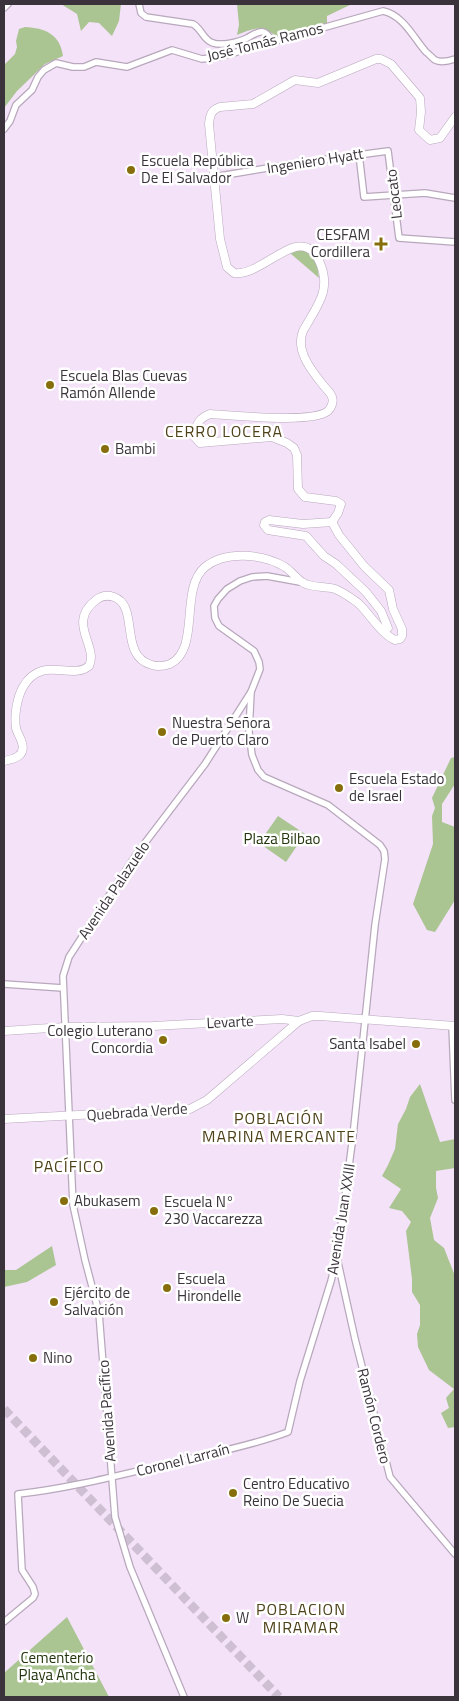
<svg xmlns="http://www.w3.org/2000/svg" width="459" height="1701" font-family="'Titillium Web',sans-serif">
	<rect width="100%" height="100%" fill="#f4e2f8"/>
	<g fill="#aac492">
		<path d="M61,4H121L119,21L112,36L99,23L89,22L81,31L77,14Z"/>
		<path d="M237,4H352L327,16V24L278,37C261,26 255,27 237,35L239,25Z"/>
		<path d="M25,27C45,28 60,34 63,56L45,64L17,91L4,108V65L15,54L17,47L16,41L19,29Z"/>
		<path d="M298,248C317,255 316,259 319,278L290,253Z"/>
		<path d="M455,757V784L442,804V822L455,827V900L435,932L427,930L413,904L433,844L432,816L435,808L432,798L451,758Z"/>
		<path d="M278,816L305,834L286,862L259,843Z"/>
		<path d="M420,1084L440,1142L455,1139V1168L436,1171V1188L438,1198L430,1218L434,1240L444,1248L455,1276V1427L448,1428L441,1413L449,1408L446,1398L454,1389L429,1370L418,1347L417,1334L420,1325V1305L412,1292V1279L406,1231L411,1222L402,1211L389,1208L401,1189L382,1176L388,1165L395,1149L398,1124L406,1109L410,1097Z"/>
		<path d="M52,1246L56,1265L27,1282L4,1287V1270H16Z"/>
		<path d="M67,1617L109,1697H4V1673Z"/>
	</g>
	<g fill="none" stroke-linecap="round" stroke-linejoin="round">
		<path stroke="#cfbfd2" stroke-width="9" stroke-dasharray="9 4.5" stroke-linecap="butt" d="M4,1409L279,1697"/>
		<g stroke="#b8a8bc" stroke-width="8">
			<g id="minor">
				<path d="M139,4L141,13L146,17L193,24C202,29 203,40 213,43C222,46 239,42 247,38C258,32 265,26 272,42"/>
				<path d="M4,8L8,4"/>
				<path d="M4,129L10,121L16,105L32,90L38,77L44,70L56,63L73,67H84L96,62L127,67L172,50L202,59L219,57L383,11C403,15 413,37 426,52C429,54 432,58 435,60C441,63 449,61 455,59"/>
				<path d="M359,154L364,197L425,193L455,198"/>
				<path d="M213,177L298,163L388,151L399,238L455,242"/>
				<path d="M4,984L63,988"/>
				<path d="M452,1026L455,1100"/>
				<path d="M337,1258L355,1339L390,1477L455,1554"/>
				<path d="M4,1622L33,1598L35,1594L33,1587L22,1570L18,1494C73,1488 127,1473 180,1461C216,1452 254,1445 288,1432L300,1381L331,1281L337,1256L353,1136L375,925L385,859L384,851L380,845L328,805L264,777L258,770L252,755L249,732L251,692L260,669L259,662L254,651L219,626L215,618L214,606L218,599L227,589L240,581L252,577L267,576L300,582"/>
				<path d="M184,1697L130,1567L115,1517L99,1313L85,1260L73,1205L63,976L69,957L102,906L138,852L205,764L251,692"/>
			</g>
		</g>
		<g stroke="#b8a8bc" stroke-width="9">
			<g id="major">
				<path d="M332,522L338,513L341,504L336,501L305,497L298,489L297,455L294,448L287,443L272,437L200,443L193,435C197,424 199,418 210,414C233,415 312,424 328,411C331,408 334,402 332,397C331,393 326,389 323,385C311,370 295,350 303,331C316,307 332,291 320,263C302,219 264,277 234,273L227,267L220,239L209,124C210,115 211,110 220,107L253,104L295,80L318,83L376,59H381L391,64L420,98L421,112L419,130L430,140L440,138L455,117"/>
				<path d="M332,522L303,524L269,520L265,522L264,525L268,530L306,536L324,556L336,564L366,592L381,611L388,628L384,632"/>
				<path d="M4,761C14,759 26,756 22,743C21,738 17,733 16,728C14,715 17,698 23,687C42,654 71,681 89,666C99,646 66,623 96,600C101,596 108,595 114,597C140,606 118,656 152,665C158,667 164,666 170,664C201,649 179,589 205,567C226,550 263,554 285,567C291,571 296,578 302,582C310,588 325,586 335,589C343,592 351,598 358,603C369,613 382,635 395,640L400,639L402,636V629L393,609L389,590L364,566L339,535L332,522"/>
				<path d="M4,1031L65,1027L153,1026L282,1019L299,1021L312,1016H320L455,1026"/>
				<path d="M4,1119L190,1109L207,1100L299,1021"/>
			</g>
		</g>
		<use href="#minor" stroke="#fff" stroke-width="5.5"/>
		<use href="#major" stroke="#fff" stroke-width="8"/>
	</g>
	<g fill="#876e0d" stroke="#fff" stroke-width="2">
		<circle cx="131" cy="170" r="5"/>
		<path d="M378.5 236.5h5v5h5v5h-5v5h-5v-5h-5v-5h5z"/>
		<circle cx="50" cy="385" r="5"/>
		<circle cx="105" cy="449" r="5"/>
		<circle cx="162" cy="732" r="5"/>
		<circle cx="339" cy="788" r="5"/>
		<circle cx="163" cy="1040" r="5"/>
		<circle cx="416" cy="1044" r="5"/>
		<circle cx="64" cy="1201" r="5"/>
		<circle cx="154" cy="1211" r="5"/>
		<circle cx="167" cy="1288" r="5"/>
		<circle cx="54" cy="1302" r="5"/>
		<circle cx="33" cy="1358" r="5"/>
		<circle cx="233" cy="1493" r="5"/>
		<circle cx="226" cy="1618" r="5"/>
	</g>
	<g text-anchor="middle" stroke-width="5" stroke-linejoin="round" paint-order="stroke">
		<g font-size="15" fill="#3a333b" stroke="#fff">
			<text transform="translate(265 42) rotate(-14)" y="5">José Tomás Ramos</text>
			<text transform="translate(315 161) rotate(-9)" y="5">Ingeniero Hyatt</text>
			<text transform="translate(394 194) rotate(-97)" y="5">Leocato</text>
			<text transform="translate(114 890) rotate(-56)" y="5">Avenida Palazuelo</text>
			<text transform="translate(230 1022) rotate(-3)" y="5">Levarte</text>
			<text transform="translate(137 1112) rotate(-4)" y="5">Quebrada Verde</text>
			<text transform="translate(341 1219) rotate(-81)" y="5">Avenida Juan XXIII</text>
			<text transform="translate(107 1411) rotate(-94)" y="5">Avenida Pacífico</text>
			<text transform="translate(374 1416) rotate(76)" y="5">Ramón Cordero</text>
			<text transform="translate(183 1460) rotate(-14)" y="5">Coronel Larraín</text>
		</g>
		<g font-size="15" fill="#3a333b" stroke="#fff" text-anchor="start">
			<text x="141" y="166">Escuela República<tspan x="141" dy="17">De El Salvador</tspan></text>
			<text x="370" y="240" text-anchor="end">CESFAM<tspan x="370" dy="17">Cordillera</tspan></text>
			<text x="60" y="381">Escuela Blas Cuevas<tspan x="60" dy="17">Ramón Allende</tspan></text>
			<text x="115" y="454">Bambi</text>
			<text x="172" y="728">Nuestra Señora<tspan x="172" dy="17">de Puerto Claro</tspan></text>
			<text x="349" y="784">Escuela Estado<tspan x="349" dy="17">de Israel</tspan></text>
			<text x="153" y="1036" text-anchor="end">Colegio Luterano<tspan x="153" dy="17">Concordia</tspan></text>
			<text x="406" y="1049" text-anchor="end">Santa Isabel</text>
			<text x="74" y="1206">Abukasem</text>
			<text x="164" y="1207">Escuela N°<tspan x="164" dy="17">230 Vaccarezza</tspan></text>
			<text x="177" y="1284">Escuela<tspan x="177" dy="17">Hirondelle</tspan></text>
			<text x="64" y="1298">Ejército de<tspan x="64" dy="17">Salvación</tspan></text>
			<text x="43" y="1363">Nino</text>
			<text x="243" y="1489">Centro Educativo<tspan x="243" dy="17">Reino De Suecia</tspan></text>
			<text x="236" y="1623">W</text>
		</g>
		<g font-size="15" fill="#22340c" stroke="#fff">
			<text x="282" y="844">Plaza Bilbao</text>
			<text x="57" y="1663">Cementerio<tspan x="57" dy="17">Playa Ancha</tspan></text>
		</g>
		<g font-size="16" letter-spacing="1" fill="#4e4119" stroke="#fff">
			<text x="224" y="437">CERRO LOCERA</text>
			<text x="279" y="1124">POBLACIÓN<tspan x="279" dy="18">MARINA MERCANTE</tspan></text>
			<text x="69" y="1172">PACÍFICO</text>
			<text x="301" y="1615">POBLACION<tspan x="301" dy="18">MIRAMAR</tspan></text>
		</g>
	</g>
	<rect width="459" height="1701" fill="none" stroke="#3a333b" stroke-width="10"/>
</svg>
